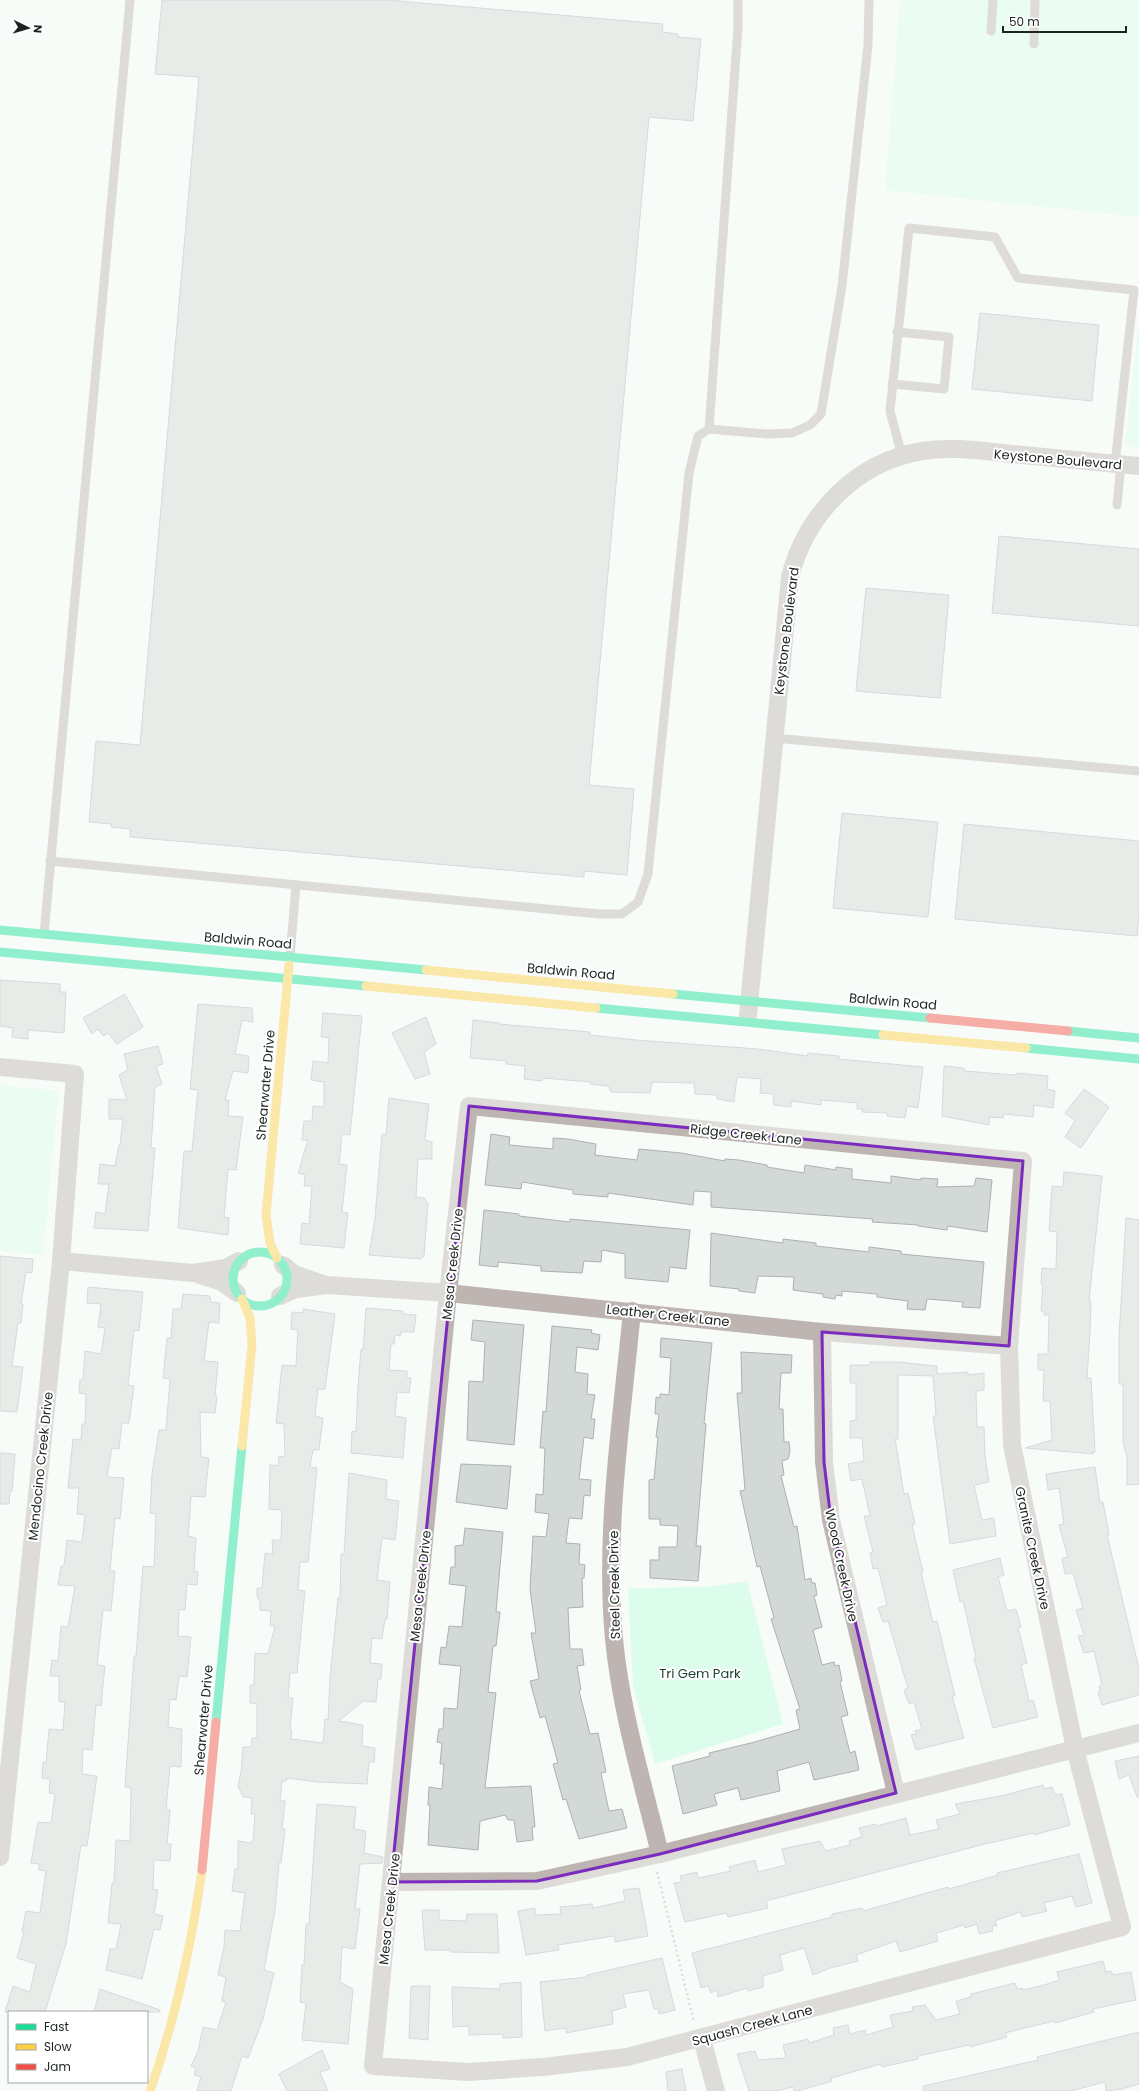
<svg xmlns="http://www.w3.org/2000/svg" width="1139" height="2091" font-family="Poppins,sans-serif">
	<rect width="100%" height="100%" fill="#f7fcf9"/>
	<g fill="#dcfdec">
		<path d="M900,0H1139V217L885,190Z"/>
		<path d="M1139,321V447L1125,446Z"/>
		<path d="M0,1085L59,1091L43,1255L0,1251Z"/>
		<path d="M747,1581L783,1724L655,1764L633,1686L628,1588L709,1587Z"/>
	</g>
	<g fill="#d3d9d6" stroke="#acb3af">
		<path d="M162,0H388L663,24L662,32L678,34V37L701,39L693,121L649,117L589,785L634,789L627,875L584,871V877L130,837V829L111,827V824L89,822L96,741L140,745L199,77L155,74Z"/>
		<path d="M980,313L1099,325L1092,401L972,389Z"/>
		<path d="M999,536L1139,549V626L992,613Z"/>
		<path d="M866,588L949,595L940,698L856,691Z"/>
		<path d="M842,813L938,822L928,917L833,908Z"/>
		<path d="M964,824L1139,841V916L1137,936L955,919Z"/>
		<path d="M0,980L60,984V992H66L64,1033L28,1030V1039L12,1037L13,1028L0,1026Z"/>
		<path d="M125,994L143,1027L117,1044L108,1033L103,1036L98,1029L92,1034L83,1018Z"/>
		<path d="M198,1004L252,1008L253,1022L242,1020L235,1054L249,1056L248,1073L233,1071L225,1100H229L228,1116L243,1117L236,1170L228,1169L224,1217L229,1218L228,1235L178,1228L184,1151H192L198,1090L190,1089Z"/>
		<path d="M323,1013L362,1016L350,1135L342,1134L339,1164L347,1165L342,1212L348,1213L344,1248L300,1244L302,1223L309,1224L312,1186H304L305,1175L298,1173L308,1140H302L304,1121H312L313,1106L324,1107V1082L311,1080L313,1061L328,1063L329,1038L321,1037Z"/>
		<path d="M426,1017L436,1044L424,1052L430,1074L415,1079L392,1033Z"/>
		<path d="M473,1020L499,1023V1024L590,1032V1035L636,1040L758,1049L807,1056L808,1053L839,1056V1059L923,1067L918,1108L907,1106L905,1118L887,1116V1113L862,1112L863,1109H857V1103L821,1100V1105L791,1101V1107L774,1105L773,1094L760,1093L761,1079L737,1077L734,1102L717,1099V1095L695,1094L694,1083L652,1082L650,1093L611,1092L608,1086L590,1084L591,1082L542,1078V1081L524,1079L525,1066L506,1064V1061L470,1058Z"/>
		<path d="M158,1046L163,1064L156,1066L162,1084L155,1087L151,1148H155L148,1231L94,1228L96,1212L105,1214L109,1184H98L100,1164L115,1166L119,1145H120L123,1119H109V1099L127,1100L119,1075L128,1070L124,1054Z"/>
		<path d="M944,1066L964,1068V1071L1016,1075L1017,1073L1048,1076L1047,1089L1055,1091L1053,1108L1034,1105L1033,1117L1004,1114L1003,1118L989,1117V1125L942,1116Z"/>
		<path d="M1084,1089L1109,1107L1081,1148L1065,1137L1075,1121L1065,1113Z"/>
		<path d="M389,1098L429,1104L425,1140L432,1142V1159H418L416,1197L424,1198L428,1203L424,1256L420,1259L369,1255L375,1218L382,1134L386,1135Z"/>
		<path d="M491,1134L510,1137L509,1145L553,1149V1138L568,1139L596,1144L595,1155L637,1160L639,1149L681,1153L725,1161V1159L739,1160L767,1165V1167L804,1173L805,1165L836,1170V1167L852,1169V1179L891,1183V1176L921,1180V1178L938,1179L937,1187L974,1186L976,1178L992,1180L987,1232L948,1226L947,1230L918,1226V1225L872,1222L873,1219L711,1207V1192L694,1191L693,1205L608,1193V1197L573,1194V1190L522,1182L521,1189L485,1185Z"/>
		<path d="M1064,1172L1102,1176L1089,1301H1091L1090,1332L1087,1378H1091L1095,1452H1092L1093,1454L1025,1448L1052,1440L1050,1401H1043L1044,1370H1038V1354H1048L1049,1315H1044V1311H1041L1043,1284H1041L1042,1268L1056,1269L1057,1232L1049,1231L1052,1186L1063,1187Z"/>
		<path d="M484,1210L519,1214V1216L570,1222V1219L690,1230L686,1269L670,1267L668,1282L625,1278V1254L602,1250L601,1262L584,1261L582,1273L541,1271V1266L498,1262V1267L479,1265Z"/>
		<path d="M1126,1218L1139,1220V1484L1127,1485V1457L1123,1443V1384H1119V1337Z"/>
		<path d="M711,1233L783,1243V1239L816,1243V1246L869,1252V1247L901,1251V1254L984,1262L980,1308L962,1307L963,1302L927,1299L925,1310L907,1309L908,1301L877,1297V1294L842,1291V1296L836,1295L835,1299L823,1297V1294L793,1290L794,1277L758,1276L755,1293L739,1291V1289L710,1286Z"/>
		<path d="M0,1256L33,1259L32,1273L26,1272L21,1304H23L21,1323H18L12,1366L23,1367L17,1412L0,1411Z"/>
		<path d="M88,1287L143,1292L139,1331L134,1330L128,1385L134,1386L129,1423H122L119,1449L112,1448L107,1477L124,1478L120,1519L115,1518L110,1571H115L111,1611L103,1610L97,1665L105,1666L101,1706L96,1705L92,1750L83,1749L82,1774L97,1776L87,1846L81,1845L66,1944L45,2012H5L13,1986L30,1992L36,1964L17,1958L24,1932H22L26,1911L40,1913L46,1871L39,1870V1864L31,1863L38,1822L51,1823L55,1794L49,1793L50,1779L42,1778L43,1762L46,1763L49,1729L63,1730L65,1702H59V1676H50L52,1660L58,1661L61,1626L68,1627L75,1586L58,1585L61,1566H64L67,1540L82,1542L85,1515L77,1514L79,1488H68L73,1439L81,1440L82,1424H85L86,1394L79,1393L80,1380H83L85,1351L101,1354L105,1328L98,1327L101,1304L87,1303Z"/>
		<path d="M183,1294L210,1296L211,1302L220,1303L219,1323L209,1322L204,1361L218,1362L215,1396H217L215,1413L200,1412L201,1457L209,1458L205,1497L191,1496L189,1526L188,1536L196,1538L194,1571L198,1572L197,1585L187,1584L185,1610L179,1609L178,1636L191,1637L187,1677L179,1676L176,1700L170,1699L168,1727L182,1729L181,1767L170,1766L166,1809L170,1810L167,1844H171L170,1861L154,1860L153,1889L158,1890L154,1914L163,1916L160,1930L154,1929L142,1979L106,1970L110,1949H116L121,1924L108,1923L112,1883H114L116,1840L130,1841L131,1788L125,1787L134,1656H136L143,1566L154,1567L156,1514L150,1513L152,1474L159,1430H166L170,1379L163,1378L167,1338H171L173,1309H181Z"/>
		<path d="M366,1308L403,1311V1314L416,1315L414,1332H401L400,1336L395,1335L394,1344H391L389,1370L407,1371V1377L411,1378L409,1393L397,1392L395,1416L406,1418L403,1458L351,1453L352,1431L356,1432L358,1386L361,1349L363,1350Z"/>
		<path d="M303,1309L335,1314L325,1389H318L315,1416L323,1418L319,1450H313L310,1467L317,1468L308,1562H300L298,1590L305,1591L297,1673H290L288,1698H293L290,1729L292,1730L291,1739L323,1743L325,1719L328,1720L330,1677L338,1598H340L341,1554H344L349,1473L387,1480L386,1499L399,1501L395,1540L382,1538L377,1580L390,1582L387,1619H385L382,1639L372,1638L370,1663L382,1664L381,1679H378L376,1702L363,1701L339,1721L363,1725L362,1746L375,1748L374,1762H369L367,1784L318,1782L287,1778L286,1781H282L280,1801H285L282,1829H285L281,1863L279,1862L275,1910L264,1970L274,1973L263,2019L248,2058L242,2056L231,2091H197L201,2077L194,2075L196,2068L191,2066L198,2051L203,2027L217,2030L226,2002L222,2001L226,1977L218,1975L224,1947L225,1930L240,1931L245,1893L232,1891L235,1869H238V1841L251,1843L253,1840L255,1814H251L252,1798L243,1797L238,1786L241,1772L243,1747H251L252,1738H257V1704L250,1703V1685H254L255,1653L268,1654L275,1626H270L271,1611L260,1610V1602L257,1596V1588H262L265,1553L273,1554L272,1540H281L282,1510L269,1509L270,1465L278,1466L279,1456L285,1457L284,1424L276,1423L282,1365L296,1366L298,1330L291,1329L292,1312L303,1313Z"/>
		<path d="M473,1320L524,1325L514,1445L467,1440L469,1381L483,1382L485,1342L471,1340Z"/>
		<path d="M552,1326L592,1330L591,1333L600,1335L598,1350L577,1347L575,1372L588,1374L587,1394L595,1395L591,1419H595L593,1439L584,1437L579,1479L591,1480L590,1496L584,1495L582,1519L569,1518L566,1543L580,1544L579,1564L585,1565L584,1578H582L583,1607L568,1608L570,1649H582L584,1665L577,1666L581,1690L579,1691L590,1734L598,1733L606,1772L601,1773L609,1811L622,1809L627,1828L579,1839L566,1799L563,1800L553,1764L558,1763L545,1716L540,1718L530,1681L539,1679L531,1633H536L530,1589L533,1536L546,1537L549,1514L535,1512L536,1494L543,1495L545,1448H540L543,1411L546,1412Z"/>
		<path d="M661,1338L712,1343L704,1423L706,1424L696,1546H701L698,1581L650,1578V1560H659V1547H677L678,1526L660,1525V1519H649V1480L654,1479L658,1437H656L659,1414H655L656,1397L660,1398V1394L669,1395L671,1358L660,1357Z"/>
		<path d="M741,1352L792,1355L791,1373H781L779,1409H783L784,1442H789L790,1451L788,1459L782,1461L784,1475L781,1476L794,1527L797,1526L805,1580L811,1578L812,1583H815L817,1595L814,1596L822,1627L813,1630L822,1665L834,1662L835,1666L839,1665L842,1681L840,1682L848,1715L841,1717L850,1753L855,1751L859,1770L814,1780L809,1762L777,1771L780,1791L741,1800L738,1788L714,1794L717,1805L683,1814L672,1766L710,1756L709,1753L751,1743L800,1729L796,1710L800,1709L771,1619L774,1618L760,1566L757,1567L740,1491L745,1490L737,1393H742Z"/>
		<path d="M870,1362H898L937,1366V1374L968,1372V1375L984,1373V1390L976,1391L977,1427H984L985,1456L989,1482L974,1485L982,1520L994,1518L996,1536L950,1544L933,1416H936L933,1376L898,1375V1439H895L904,1494L908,1493L915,1524L912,1525L923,1572L921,1573L933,1622L937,1621L955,1696H952L964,1738L916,1750L911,1735L917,1734L915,1731L922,1729L914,1702L909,1704L904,1690L908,1688L888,1621L883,1622L878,1608L887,1605L878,1568L873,1569L870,1553L873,1552L864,1516H870L862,1479L851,1481L848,1464L864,1461L862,1438H850V1421L856,1420V1383H850V1365H869Z"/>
		<path d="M0,1453L15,1454L12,1491H10L9,1504H0Z"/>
		<path d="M461,1464L511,1466L507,1509L456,1502Z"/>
		<path d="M1095,1467L1100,1503L1103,1502L1109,1535H1107L1139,1669V1695L1102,1705L1098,1692L1100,1691L1099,1686L1102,1685L1094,1651L1084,1653L1078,1636L1084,1635L1076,1610L1083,1608L1073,1573L1065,1574L1062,1558L1068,1557L1059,1525L1064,1524L1059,1488L1048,1490L1046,1474Z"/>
		<path d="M465,1528L503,1532L496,1612H500L496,1646H493L488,1692L496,1693L485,1788L531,1786L535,1827H532L533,1840L517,1842L514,1820H508L505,1815L480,1821L478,1850L428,1845L430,1805H428L429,1787L442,1789L444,1764H440L442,1743L437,1742L439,1729H443L444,1708L457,1709L461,1666L439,1664L441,1647L446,1648L449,1626L462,1627L466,1586L449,1584L451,1567H455V1546L463,1545Z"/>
		<path d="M1000,1558L1004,1575L998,1577L1007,1611L1016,1609L1021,1627H1018L1027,1663L1021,1665L1029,1701L1033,1700L1038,1717L993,1728L974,1658L976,1657L963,1601L960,1602L953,1570Z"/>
		<path d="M1139,1756V1797H1137L1129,1775L1119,1779L1115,1761Z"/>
		<path d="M1043,1785L1045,1789L1052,1787L1055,1795L1062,1794L1070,1825L1034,1835V1833L981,1845L766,1901L768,1908L728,1917L727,1913L685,1922L674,1883L682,1882L680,1876L697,1872L698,1878L731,1871L729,1867L755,1860L758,1872L786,1865L782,1849L820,1841L826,1851L850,1845L849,1841L862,1837L859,1828L876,1824L877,1826L906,1818L910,1835L939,1829L936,1820L960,1814L955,1804L1001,1796Z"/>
		<path d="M317,1804L356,1807L354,1829L366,1831L364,1853L383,1857L382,1863L360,1864L355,1909H360L355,1949L342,1947L340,1982L353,1989L348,2044L302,2040L306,2003L300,2002L302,1965H304L306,1924H309Z"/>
		<path d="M1079,1854L1092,1903L1076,1907L1072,1896L1044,1903L1047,1911L1022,1917L1020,1912L995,1921L997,1926H992L993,1931L979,1934L977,1924L965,1928L964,1925L936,1933L938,1941L900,1952L896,1941L856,1955L858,1961L830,1968L813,1975L804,1948L780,1955L783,1970L763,1976V1987L748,1991L747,1988L718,1997L717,1990L711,1993L708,1986L701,1988L692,1953L832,1917V1914L862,1908L863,1911L948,1887L949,1889L998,1875L997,1873Z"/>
		<path d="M639,1888L648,1936L615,1942L614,1936L558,1945L559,1950L526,1955L518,1911L535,1908V1915L561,1914L560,1907L592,1904L593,1908L625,1901L623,1890Z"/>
		<path d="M422,1910H439V1920L466,1921L467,1914H497L499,1953L450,1952V1950H425Z"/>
		<path d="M662,1958L675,2010L659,2014L658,2008L654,2009L649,1990L623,1994L626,2007L612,2011L613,2024L566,2033V2028L545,2031L540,1982L587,1977V1975Z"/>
		<path d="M1103,1961L1106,1972L1111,1971L1113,1975L1131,1972L1136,2000L1093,2009L1094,2012L1055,2023L1054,2021L1005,2033L1007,2037L970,2047L969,2045L918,2056V2059L882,2067L881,2064L831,2078L832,2081L798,2091H794L793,2087L776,2091H749L737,2054L755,2051L758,2060L786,2058L783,2045L808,2039L809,2043L834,2035L833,2028L848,2025L850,2034L865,2030L866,2035L893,2027L890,2015L913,2011L912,2007L925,2005L936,2020L960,2014L956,2001L971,1997V1994L1015,1983L1017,1989L1022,1988V1990L1044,1985L1059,1980L1057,1972Z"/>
		<path d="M521,1982L522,2037L503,2038V2034L469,2035V2026L453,2027L452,1987L500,1989V1984Z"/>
		<path d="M411,1986H430L428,2040L409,2038Z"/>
		<path d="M100,1989L160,2010V2012H94Z"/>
		<path d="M1139,2032V2084L1122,2089L1106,2091L1105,2082L1071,2091H923V2086L1038,2060L1037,2057Z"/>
		<path d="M322,2050L330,2069L320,2072L328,2091H287L279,2074Z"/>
		<path d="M682,2069L686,2091H668L666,2072Z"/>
	</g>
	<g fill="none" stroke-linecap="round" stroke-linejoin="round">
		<path stroke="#bcb8b5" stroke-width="2.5" stroke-dasharray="2 3" stroke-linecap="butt" d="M657,1872L694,2022"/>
		<g stroke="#beb5b2" stroke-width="9">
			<path d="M991,31L993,0"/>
			<path d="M1034,44L1035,0"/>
			<path d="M892,384L944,389L949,337L897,332"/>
			<path d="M709,429L738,27V0"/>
			<path d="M902,456L890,411L909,228L995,237L1018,278L1134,290L1115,464"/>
			<path d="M1117,505L1121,465"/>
			<path d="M774,738L1139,771"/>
			<path d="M50,861L599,914H622L638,902L648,874L689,473L698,436L709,429L767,434L792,433L810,425L821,414L842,286L868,45L869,0"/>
			<path d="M44,934L130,0"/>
			<path d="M290,957L296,885"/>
		</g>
		<g stroke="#beb5b2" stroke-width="18">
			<path d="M748,1015L790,577C806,514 856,462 922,451C952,446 982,451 1012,454C1055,458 1097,462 1139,466"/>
			<path d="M0,1067L75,1074L61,1261L0,1857"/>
			<path d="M469,1106L1023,1161L1009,1346L1012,1445L1075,1749L1122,1927L627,2057L543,2067L468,2072L373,2066L448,1293Z"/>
			<path d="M61,1261L193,1273L226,1268L239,1261"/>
			<path d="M283,1265L294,1274L323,1284"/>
			<path d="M200,1275L222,1282L237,1293"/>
			<path d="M280,1296L296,1289L327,1285L448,1293L822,1332L1009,1346"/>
			<path d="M632,1311C622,1417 604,1533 614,1639C621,1712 643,1783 660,1854"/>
			<path d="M822,1332L824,1462L831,1520L896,1793"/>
			<path d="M391,1882L537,1881L660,1854L1139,1733"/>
			<path d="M702,2039L716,2091"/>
		</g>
		<g stroke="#16e098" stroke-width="9">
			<path d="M0,930L426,970"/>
			<path d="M0,952L366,986"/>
			<path d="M673,994L930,1018"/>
			<path d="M596,1008L883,1035"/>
			<path d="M1068,1031L1139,1038"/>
			<path d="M1026,1048L1139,1059"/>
			<circle cx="260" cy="1279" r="27"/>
			<path d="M216,1722L242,1446"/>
		</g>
		<g stroke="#ffcf43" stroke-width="9">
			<path d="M426,970L673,994"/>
			<path d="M366,986L596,1008"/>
			<path d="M883,1035L1026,1048"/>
			<path d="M277,1258L270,1243L266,1215L289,965"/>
			<path d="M242,1299L250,1318L252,1345L242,1446"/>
			<path d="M150,2091C176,2018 191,1947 202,1870"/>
		</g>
		<g stroke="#f24e42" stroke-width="9">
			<path d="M930,1018L1068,1031"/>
			<path d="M202,1870L216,1722"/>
		</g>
	</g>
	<path d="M0 0H1139V2091H0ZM469,1106L1023,1161L1009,1346L822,1332L824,1462L831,1520L896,1793L660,1854L537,1881L391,1882Z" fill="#f7fcf9" fill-opacity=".55" fill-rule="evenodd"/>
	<path fill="none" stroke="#7b2cbf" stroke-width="3" stroke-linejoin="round" d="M469,1106L1023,1161L1009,1346L822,1332L824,1462L831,1520L896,1793L660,1854L537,1881L391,1882Z"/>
	<g text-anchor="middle" stroke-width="4" stroke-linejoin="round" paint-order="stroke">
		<g font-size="13" fill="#1b2420" stroke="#fff">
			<text transform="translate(1058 459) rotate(5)" y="5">Keystone Boulevard</text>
			<text transform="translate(786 631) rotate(-83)" y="5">Keystone Boulevard</text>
			<text transform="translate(248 940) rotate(5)" y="5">Baldwin Road</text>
			<text transform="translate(571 971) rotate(5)" y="5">Baldwin Road</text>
			<text transform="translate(893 1001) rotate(5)" y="5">Baldwin Road</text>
			<text transform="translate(265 1085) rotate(-85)" y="5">Shearwater Drive</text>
			<text transform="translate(746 1134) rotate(6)" y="5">Ridge Creek Lane</text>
			<text transform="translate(452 1264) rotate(-84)" y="5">Mesa Creek Drive</text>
			<text transform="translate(668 1315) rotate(6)" y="5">Leather Creek Lane</text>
			<text transform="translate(40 1466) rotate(-84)" y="5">Mendocino Creek Drive</text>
			<text transform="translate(1033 1548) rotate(78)" y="5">Granite Creek Drive</text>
			<text transform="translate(842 1565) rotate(78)" y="5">Wood Creek Drive</text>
			<text transform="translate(614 1585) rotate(-91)" y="5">Steel Creek Drive</text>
			<text transform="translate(420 1586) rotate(-84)" y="5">Mesa Creek Drive</text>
			<text transform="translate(203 1720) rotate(-85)" y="5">Shearwater Drive</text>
			<text transform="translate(389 1909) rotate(-84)" y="5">Mesa Creek Drive</text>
			<text transform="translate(752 2025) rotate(-15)" y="5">Squash Creek Lane</text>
		</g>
		<g font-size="13" fill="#193e2e" stroke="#fff">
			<text x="700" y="1678">Tri Gem Park</text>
		</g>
	</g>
	<rect x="8" y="2011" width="140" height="72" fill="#ffffff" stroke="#a4a7a6"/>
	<rect x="16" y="2024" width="20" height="6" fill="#16e098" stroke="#a4a7a6"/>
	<text x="44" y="2031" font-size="12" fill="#1b2420">Fast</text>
	<rect x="16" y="2044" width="20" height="6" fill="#ffcf43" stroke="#a4a7a6"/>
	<text x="44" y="2051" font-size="12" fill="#1b2420">Slow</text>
	<rect x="16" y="2064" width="20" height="6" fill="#f24e42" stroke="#a4a7a6"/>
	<text x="44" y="2071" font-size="12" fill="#1b2420">Jam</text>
	<g transform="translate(28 28) rotate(95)" stroke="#ffffff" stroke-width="3" paint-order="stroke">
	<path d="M0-3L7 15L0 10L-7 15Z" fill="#1b2420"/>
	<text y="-6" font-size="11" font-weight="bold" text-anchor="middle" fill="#1b2420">N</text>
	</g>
	<path d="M1003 26v6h123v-6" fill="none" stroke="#1b2420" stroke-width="2"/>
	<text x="1009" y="26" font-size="12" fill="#1b2420" stroke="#ffffff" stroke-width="3" paint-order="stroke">50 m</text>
</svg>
